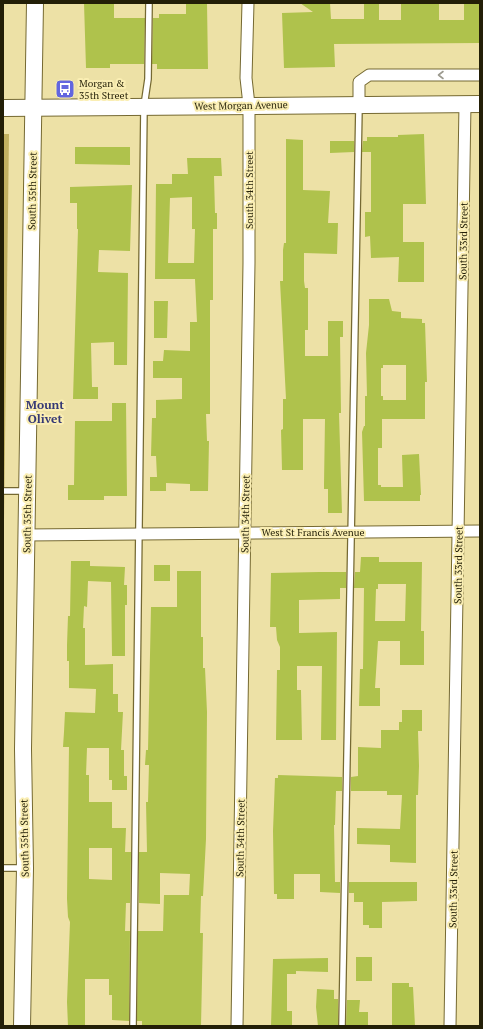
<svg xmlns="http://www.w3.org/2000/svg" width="483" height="1029" font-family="'PT Serif',serif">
	<rect width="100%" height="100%" fill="#ede1a6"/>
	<path fill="#c2b161" d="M3,134H9L3,599Z"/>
	<g fill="#afc24c" fill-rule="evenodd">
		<path d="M84,3H114V18H145L144,64H110V68H86Z"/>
		<path d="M186,3H207L208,69H157V64H152L153,18H159V14H186Z"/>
		<path d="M300,3H330L331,19H364V3H379V20H401V3H439V20H464V3H480V43L334,44L335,67L284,68L282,13L313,12Z"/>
		<path d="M424,134L426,204H403V242H424V282H398L399,257L371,258L370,236L365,237V212H371V152H362L363,141H367V137H398V135Z"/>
		<path d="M286,139L303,140V190L330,191L328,223H338L337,254L304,253V281L305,288H308V330H305V356H328V321H343V337H340L341,413H339L342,513H328V489H324V484L325,419H303V470H282L281,430L283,429V399H286L280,281H283V250L284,243H286Z"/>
		<path d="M330,141H354V152L330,153Z"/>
		<path d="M75,147H130V165L75,164Z"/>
		<path d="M187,158H221L222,176H214L215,213H217V229H213V300H210V414H206L207,441H209L208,491H190V484L166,483V491H150V477H157L156,456H151L152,418H156V400L182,399V378H153V361H163L164,350L190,351V322H197L195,279H155L156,184H172V174H188ZM192,197V229H195L194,263H168L170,198Z"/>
		<path d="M132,185L130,251L99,250L98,272L128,273L127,365H114V342L91,343L92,387H98V399H73L78,229H77V203H70V187Z"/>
		<path d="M369,299H389L392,311L401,312V318L422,319V323H425L427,382H425V419H382V448H378V485H381V487H403L402,455L419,454L421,495H420V501H364L362,432L364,426H365V396H367L366,353L369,325ZM383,365H406V400H383V396H381V368H383Z"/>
		<path d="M154,301H168L167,338H154Z"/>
		<path d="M112,403H126L127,496H104V500H68V485H74L75,421H112Z"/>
		<path d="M361,557H379V562H422L421,631H424V665H400V641H378L375,688H380V706H359L360,669H363L364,588H354L355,572H360ZM378,584H406L405,621H375L376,589H378Z"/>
		<path d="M71,561H90V566L125,567L124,585H127V605H125V656H112L111,582L88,581L87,607L84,606L83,628H85V665L113,664V694H118V712H123L121,750H124V776H127V790H112V780H109V748H87L86,775H89V802H112V828H126L125,852H131L130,903H126L125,931H130L129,1021L112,1020V995H109V979H85V1026H68L67,1002L70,922L68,917L67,899L69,747H63L64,732L65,712L95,713L96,689L69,688V661H67V645L68,616H70ZM89,848H112V880L89,879Z"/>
		<rect x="154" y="565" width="16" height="16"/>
		<path d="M177,571H201V637H203V668H205L207,712L206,839L203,896H201L200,933H203L201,1026L142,1025V1021H137L138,931H163L164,895H189L190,874L160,873V904L139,903V852H147L146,802H148L149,765H145L146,750H148L151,607H177Z"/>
		<path d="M319,572H346V588H340V599L299,600V633L337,632L336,740H321L322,666H297V690H301L302,740H276L277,670H280V647L277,640L276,627H270L271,573Z"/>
		<path d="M402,710H422V731H418L419,766L418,795H416V863L390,862V845L357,844V828L400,829L402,795H387V791H351V777L358,776V747L381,748V730H399V722H402Z"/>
		<path d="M278,775L342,777V791H336L335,825H334L335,882H340V893L320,892V874H294V899H277V894H274L273,831L275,778H278Z"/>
		<path d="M349,882H417V901L382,902V928H369V925H363V902H354V893H349Z"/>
		<rect x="356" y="957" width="16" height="24"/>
		<path d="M328,958V972L296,971V974H287V1011H292V1026H271L273,959Z"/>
		<path d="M392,983H409V987H413L415,1026H392Z"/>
		<path d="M317,989L334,990V999H338V1026H318L316,1007Z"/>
		<path d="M347,1000H360L359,1012H368V1026H346Z"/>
	</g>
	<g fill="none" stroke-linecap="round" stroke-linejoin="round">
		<g stroke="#756932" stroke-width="8">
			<g id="lane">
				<path d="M3,491H27"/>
				<path d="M3,868H23"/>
				<path d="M133,1026L144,106L148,79L149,3"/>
				<path d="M342,1026L359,106"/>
			</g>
		</g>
		<g stroke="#756932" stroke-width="13">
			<g id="street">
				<path d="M359,104V82L369,75H480"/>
				<path d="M26,535L480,531"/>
				<path d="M237,1026L249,263V105L246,78L248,3"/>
				<path d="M450,1026L465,104"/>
			</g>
		</g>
		<g stroke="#756932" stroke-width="18">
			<g id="secondary">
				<path d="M3,108L480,104"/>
				<path d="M22,1026L25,868L23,749L35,3"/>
			</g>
		</g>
		<use href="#lane" stroke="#fff" stroke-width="5.5"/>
		<use href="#street" stroke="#fff" stroke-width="11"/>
		<use href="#secondary" stroke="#fff" stroke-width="16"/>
	</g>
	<defs><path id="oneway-chevron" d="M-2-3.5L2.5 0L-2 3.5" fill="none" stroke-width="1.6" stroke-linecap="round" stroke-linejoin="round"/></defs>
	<use stroke="#9c9a8f" href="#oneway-chevron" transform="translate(441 75) rotate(180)"/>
	<defs>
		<g id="bus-square" transform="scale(1)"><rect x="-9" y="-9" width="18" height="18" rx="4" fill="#6266df" stroke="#faeeb3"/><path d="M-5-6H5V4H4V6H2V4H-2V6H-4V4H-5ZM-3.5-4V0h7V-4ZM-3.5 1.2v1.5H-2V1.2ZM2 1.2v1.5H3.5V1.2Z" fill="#fff"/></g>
	</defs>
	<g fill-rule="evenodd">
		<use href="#bus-square" x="65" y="89"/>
	</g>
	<g text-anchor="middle" stroke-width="4" stroke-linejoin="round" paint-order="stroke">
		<g font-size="10" fill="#231f07" stroke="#faeeb3" text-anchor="start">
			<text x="79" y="87">Morgan &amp;<tspan x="79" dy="12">35th Street</tspan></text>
		</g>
		<g font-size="10" fill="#231f07" stroke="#faeeb3">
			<text transform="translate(241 105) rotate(-1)" y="4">West Morgan Avenue</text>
			<text transform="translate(249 190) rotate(-90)" y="4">South 34th Street</text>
			<text transform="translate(32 191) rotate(-89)" y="4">South 35th Street</text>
			<text transform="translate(463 241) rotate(-89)" y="4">South 33rd Street</text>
			<text transform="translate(27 514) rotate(-89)" y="4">South 35th Street</text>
			<text transform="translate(245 514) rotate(-89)" y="4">South 34th Street</text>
			<text x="313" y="536">West St Francis Avenue</text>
			<text transform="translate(458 565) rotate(-89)" y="4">South 33rd Street</text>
			<text transform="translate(24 838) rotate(-91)" y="4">South 35th Street</text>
			<text transform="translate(240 838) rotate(-89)" y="4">South 34th Street</text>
			<text transform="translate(453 889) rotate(-89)" y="4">South 33rd Street</text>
		</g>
		<g font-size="12" font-weight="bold" fill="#353975" stroke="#faeeb3">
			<text x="45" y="409">Mount<tspan x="45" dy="14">Olivet</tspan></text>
		</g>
	</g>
	<rect width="483" height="1029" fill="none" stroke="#231f07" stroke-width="8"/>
</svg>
